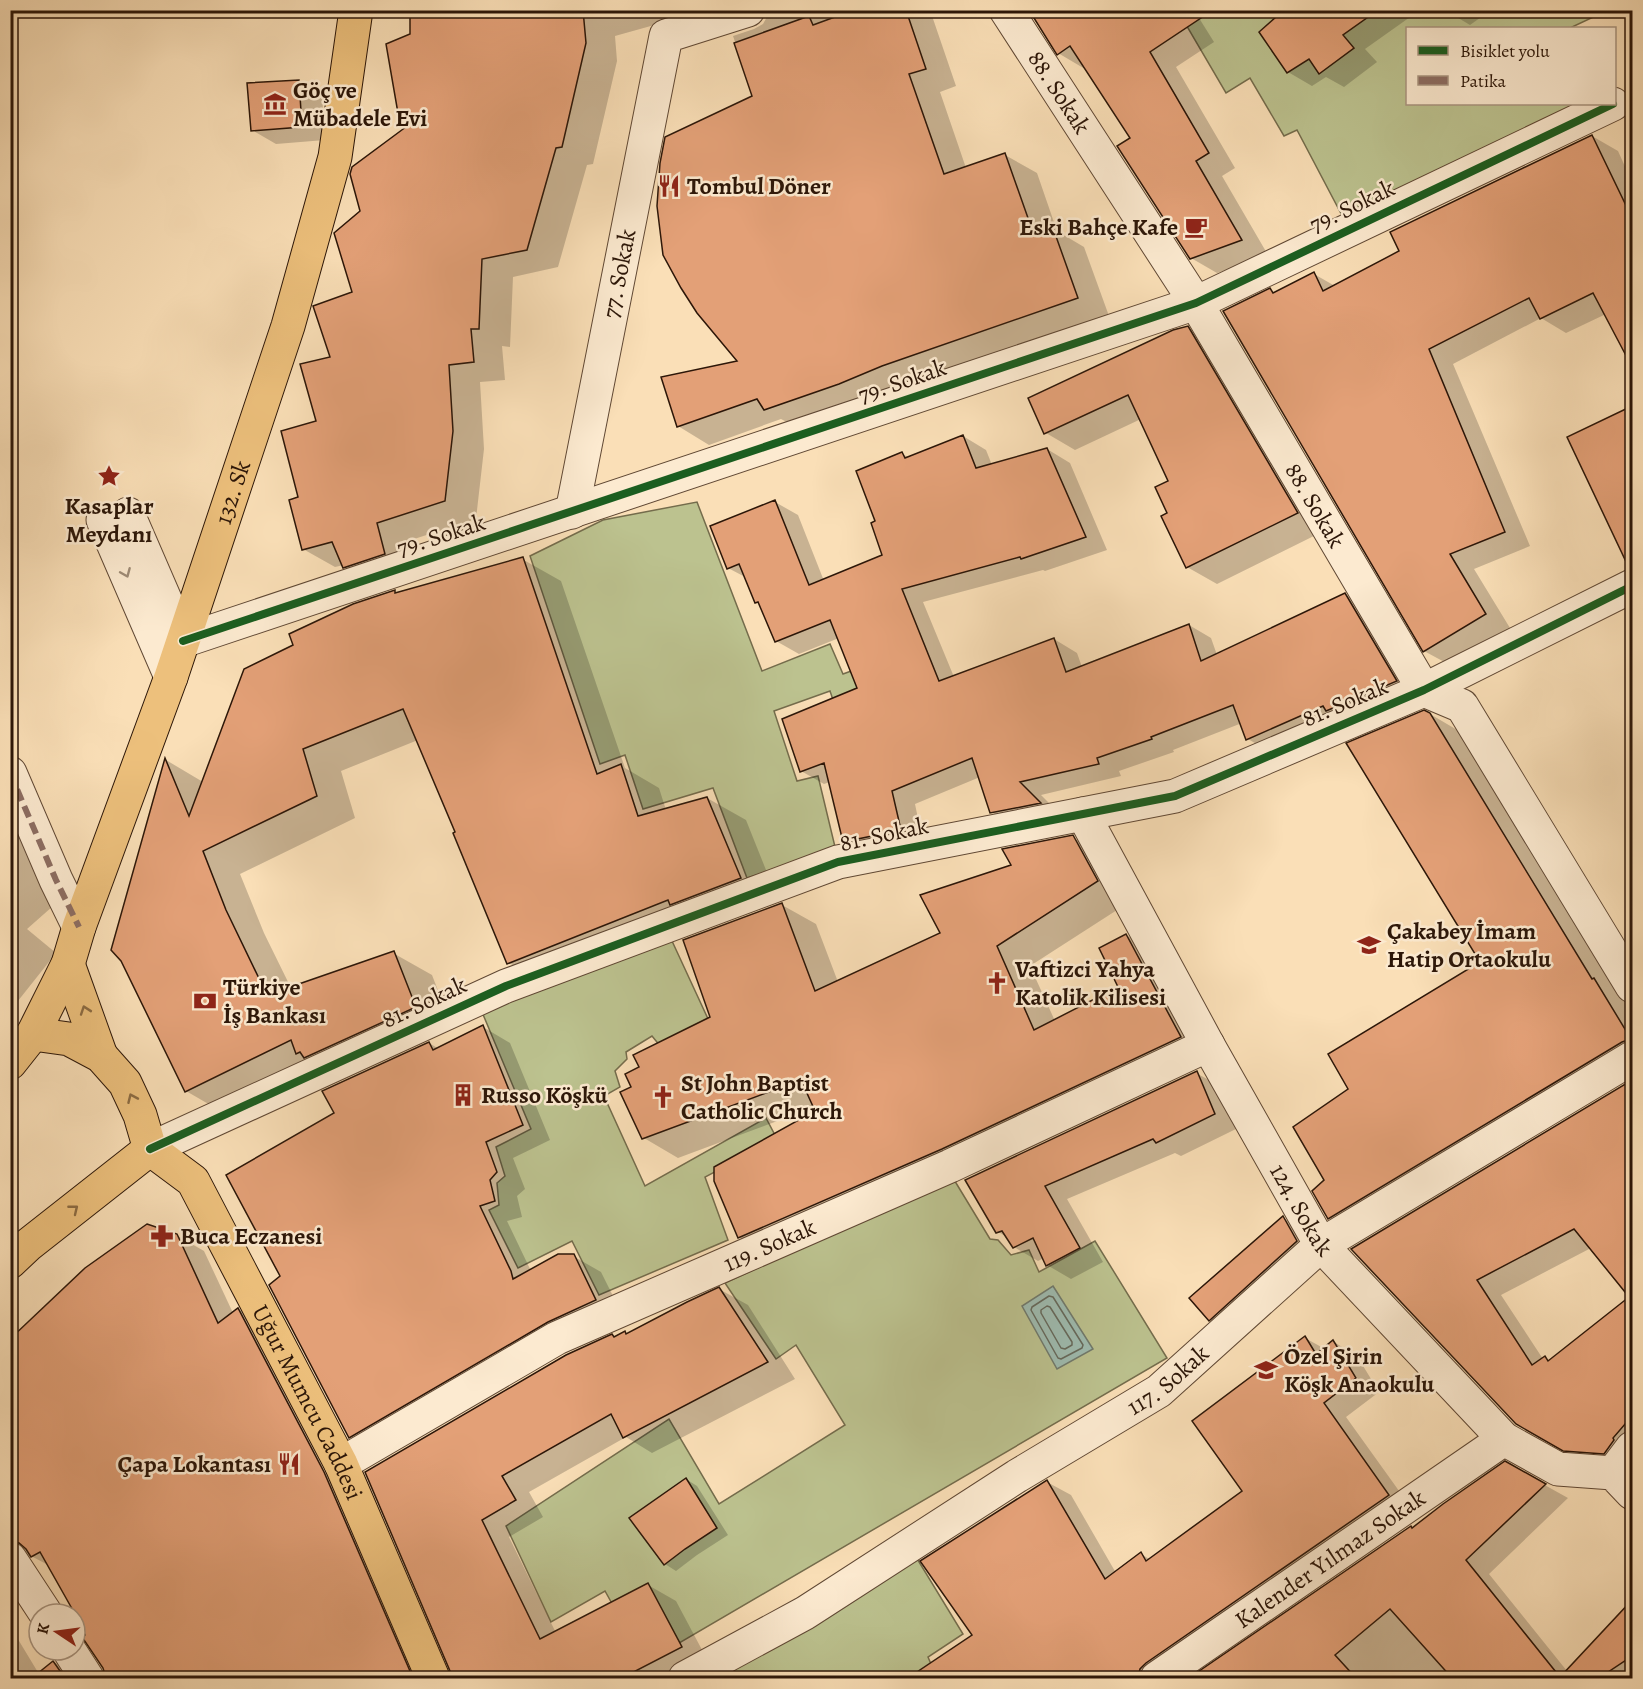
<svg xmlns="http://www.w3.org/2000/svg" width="1643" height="1689" font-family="Alegreya,serif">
	<rect width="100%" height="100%" fill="#fadfb7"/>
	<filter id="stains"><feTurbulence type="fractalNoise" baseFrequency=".00333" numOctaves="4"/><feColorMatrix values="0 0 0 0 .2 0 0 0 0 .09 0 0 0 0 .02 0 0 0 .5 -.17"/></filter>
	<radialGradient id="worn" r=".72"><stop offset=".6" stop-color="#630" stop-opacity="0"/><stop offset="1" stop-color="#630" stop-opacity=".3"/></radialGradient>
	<g fill="#bcc28f" stroke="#746c4c" stroke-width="1.5">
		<path d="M1600,10L1602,13L1570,28H1408V104H1578L1346,223L1297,130L1284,136L1250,78L1226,93L1178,11Z"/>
		<path d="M697,502L762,671L830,644L843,674L854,670L882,744L851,753L830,691L774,711L797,781L818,776L836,851L747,878L713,788L643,809L625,755L600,764L530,556L603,520Z"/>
		<path d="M672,941L709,1021L661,1047L652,1036L626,1052L627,1059L615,1071L620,1087L604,1096L645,1186L766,1118L777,1139L705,1177L728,1240L599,1295L572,1241L518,1268L489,1210L499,1205L497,1183L505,1176L496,1147L531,1129L482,1012Z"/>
		<path d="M953,1178L990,1239L998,1240L1011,1255L1029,1250L1039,1272L1095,1241L1167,1358L645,1663L605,1591L551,1622L506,1526L669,1419L719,1504L845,1425L796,1345L776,1359L725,1283Z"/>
		<path d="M913,1552L963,1634L928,1657L937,1678H718Z"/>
	</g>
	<path fill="#9ebcb1" stroke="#707a6d" stroke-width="1.5" d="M1053,1286L1093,1349L1057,1369L1022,1306Z"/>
	<g fill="#0003" fill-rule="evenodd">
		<path d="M413,10H708L615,36L617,61L593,164L587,165L558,267L513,277L510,347L502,346L505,380L480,382L484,449L476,519L408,541L416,572L376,585L344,567V565L335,567L303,549L300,498L332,358L354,293L362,211L411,125L400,118L422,30Z"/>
		<path d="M741,10H930L956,86L940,92L966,168L1005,155L1037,173L1057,231L1084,247L1109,316L796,427L781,419L709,445L678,426L740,362L754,97L733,36L754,29L763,24L768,15V12L752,17Z"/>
		<path d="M1030,10H1194L1214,42L1176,67L1235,168L1222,176L1268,255L1217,273L1191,258L1132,139L1086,68L1085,69L1058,53Z"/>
		<path d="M1275,10H1420L1365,49L1377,62L1344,87L1326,77L1312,86L1288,72L1279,17Z"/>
		<path d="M1445,10H1491L1470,25Z"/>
		<path d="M298,81L322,95L325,140L276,144L252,130Z"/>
		<path d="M1592,136L1618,151L1632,182V364L1606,314L1566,333L1541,318L1453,364L1530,546L1474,569L1510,628L1450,665L1424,651L1270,290L1276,294L1314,274L1335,286L1401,251Z"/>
		<path d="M1187,327L1217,344L1326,530L1217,584L1187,567L1169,514L1170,482L1141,419L1075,450L1046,433Z"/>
		<path d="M1624,412L1632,416V539L1611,526Z"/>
		<path d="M963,436L986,450L992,465L1047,449L1070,463L1107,550L1045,571L1043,570L923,602L954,677L1054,639L1077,653L1082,667L1189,625L1211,638L1217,655L1345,594L1368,608L1419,694L1270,752L1248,739L1242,723L1173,750L1174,752L1119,771L1121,776L1041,795L1062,816L1014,825L991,812L980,777L915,804L923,843L867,854L845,841L830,782L824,784L801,771L859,689L839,638L799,654L776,641L761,605L757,602L747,578L728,568L775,502L798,515L824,581L884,556L877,522L902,454L910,458Z"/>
		<path d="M522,559L561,581L625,768L659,788L666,810L707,798L746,820L778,900L547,985L509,963L457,833L418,740L341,771L355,818L240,874L264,933L291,988L393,953L432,975L453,1029L343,1079L320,1066L224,1113L186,1091L122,961L113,950L166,760L203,782L295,646L394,592L398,594Z"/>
		<path d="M1430,714L1464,734L1632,1009V1074L1362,1237L1329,1218L1326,1180L1350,1090L1482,962Z"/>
		<path d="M10,810L61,899L27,929L56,953L10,1011Z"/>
		<path d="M1072,837L1107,857L1131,901L1030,966L1055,1021L1120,987L1126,935L1161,955L1215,1057L773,1257L739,1237L817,1111L815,1107L678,1158L644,1138L633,1088L641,1068L712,1017L782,905L816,924L838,982L942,934L1013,866Z"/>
		<path d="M483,1027L510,1043L550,1140L513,1158L525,1189L517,1196L522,1217L507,1221L531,1271L573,1256L601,1272L623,1316L377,1453L350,1437L282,1277L336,1114L429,1043L439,1049Z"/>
		<path d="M1196,1073L1220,1086L1238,1128L1181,1156L1175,1153L1067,1199L1103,1262L1071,1279L1047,1265L1044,1258L1038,1261L1014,1247L1008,1238L997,1231L967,1180Z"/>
		<path d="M1632,1081V1464H1590L1543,1438L1353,1249ZM1591,1248L1631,1297L1550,1361L1545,1358L1543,1359L1501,1295Z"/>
		<path d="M1283,1218L1307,1231L1320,1255L1234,1333L1210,1320Z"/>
		<path d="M176,1235L204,1251L233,1313L238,1309L266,1325L433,1678H107L104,1667L50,1566L33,1557L28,1558L26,1593L10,1602V1341Z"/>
		<path d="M719,1289L748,1305L795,1379L652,1453L626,1437L529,1492L543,1517L509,1537L556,1633L648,1585L676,1601L709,1663L686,1678H457L453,1676L367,1472L612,1336L616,1338L625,1333L628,1335Z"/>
		<path d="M1305,1338L1325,1349L1334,1342L1357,1356L1379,1392L1346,1417L1412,1509L1167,1678H945L937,1661L974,1635L1047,1482L1071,1495L1116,1573L1141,1554L1151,1560L1244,1491Z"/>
		<path d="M1505,1463L1568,1498L1489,1574L1567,1671L1620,1615L1632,1622V1678H1192L1411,1528L1413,1529Z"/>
		<path d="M686,1479L697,1486L728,1535L697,1555L676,1571L665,1564Z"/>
		<path d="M10,1626L39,1674L54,1662L81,1678H31L17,1670L15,1673L25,1678H10Z"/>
	</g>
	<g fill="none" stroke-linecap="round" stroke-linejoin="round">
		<g stroke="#65695c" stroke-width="1.5">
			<path d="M1049,1296L1053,1297L1083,1345L1082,1348L1061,1359L1058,1358L1031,1310L1032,1307Z"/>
			<path d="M1047,1306L1050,1307L1072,1342V1345L1065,1349L1061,1348L1041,1313V1310Z"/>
		</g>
	</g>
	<g fill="#e3a077" stroke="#2c1608" stroke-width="1.5" fill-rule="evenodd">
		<path d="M410,10H583L586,43L562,147L556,148L527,250L482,259L479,329H471L474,362L449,365L453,431L445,501L377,523L385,554L343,568L332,542L302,550L289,500L298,497L281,431L316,421L300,364L330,357L313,306L352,292L334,233L360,211L350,174L352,167L418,118L399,119L386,44L410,34Z"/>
		<path d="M854,10H906L926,69L909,74L944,174L1005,153L1034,235L1053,228L1078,298L882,366L839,384L764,410L757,399L677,427L661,377L737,361L697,313L681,288L663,255L657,206L660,163L665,137L752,96L734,43L809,16L813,25Z"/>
		<path d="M1029,10H1213L1150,52L1209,153L1196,161L1242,240L1190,259L1117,146L1130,138L1070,46L1057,55Z"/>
		<path d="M1284,10H1378L1343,35L1354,48L1319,74L1309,59L1287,73L1259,32Z"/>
		<path d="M299,80L302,127L251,131L247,83Z"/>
		<path d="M1592,135L1632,218V367L1593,293L1540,319L1529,298L1429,349L1505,532L1450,554L1486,614L1423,652L1223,311L1270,288L1273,293L1314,272L1323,291L1399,251L1390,232Z"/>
		<path d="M1188,326L1298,513L1186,568L1161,516L1167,513L1155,487L1168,481L1128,395L1044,434L1028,398L1173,330Z"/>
		<path d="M1632,406V567L1629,568L1567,437Z"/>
		<path d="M963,435L976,468L1047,448L1086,537L1021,559L1020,557L902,589L939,681L1054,638L1066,672L1189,624L1201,661L1345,593L1397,681L1326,711L1323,706L1246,740L1233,705L1151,737L1152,739L1097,758L1099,764L1020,782L1041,803L990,813L972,758L892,791L901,830L843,842L824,763L800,772L782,719L857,688L830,620L775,642L758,602L755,603L739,564L727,569L710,526L775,500L809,585L882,555L871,523L875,521L856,471L902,452L905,458Z"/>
		<path d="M523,557L597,774L621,764L638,816L707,797L741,878L670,905L668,900L507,964L453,833L455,832L403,709L303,749L317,796L203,851L226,910L267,995L394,951L416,1007L304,1058L300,1052L296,1054L291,1040L185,1092L121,961L111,950L165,758L189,816L244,669L293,645L289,634L353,604L395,590V593Z"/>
		<path d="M1424,710L1430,713L1592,979L1594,978L1631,1039L1622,1042L1328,1219L1312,1191L1324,1180L1293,1127L1348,1089L1328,1054L1480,962L1346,743Z"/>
		<path d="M1073,835L1098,881L997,946L1034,1030L1118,987L1099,948L1126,934L1181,1037L942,1149L738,1238L714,1181V1167L815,1111L801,1080L642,1139L620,1092L631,1087L625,1074L639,1067L633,1055L710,1017L683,940L782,903L815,991L940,933L920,895L1011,865L1002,849Z"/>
		<path d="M483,1025L523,1125L486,1142L497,1172L490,1180L495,1201L480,1206L511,1271L513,1279L558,1254H574L596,1300L548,1322L349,1438L269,1285L280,1276L226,1175L334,1113L322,1091L429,1042L433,1050Z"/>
		<path d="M1197,1071L1215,1114L1156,1143L1153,1139L1045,1186L1080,1248L1046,1266L1033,1238L1013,1248L1002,1231L996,1233L965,1180Z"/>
		<path d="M1632,1080V1416L1613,1438L1614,1440L1604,1454L1563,1451L1516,1424L1351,1249ZM1574,1229L1629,1297L1548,1361L1545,1356L1532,1365L1477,1280Z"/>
		<path d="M1283,1216L1297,1241L1209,1321L1189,1298Z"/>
		<path d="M147,1224L177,1234L218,1323L238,1308L324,1472L413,1678H106L103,1668L82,1637L85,1635L75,1614L40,1552L31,1557L26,1549L19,1543L10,1541V1339L85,1268Z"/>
		<path d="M719,1287L768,1362L623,1438L611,1414L502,1476L516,1500L482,1520L540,1639L648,1583L682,1647L622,1678H451L450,1671L365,1472L566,1355L612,1334L614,1337L625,1331L626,1334L687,1302Z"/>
		<path d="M1305,1336L1316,1354L1333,1340L1356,1378L1324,1403L1389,1495L1146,1663L1140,1669L1138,1678H908L972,1635L920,1561L1047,1480L1105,1579L1141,1552L1146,1561L1242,1491L1192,1421Z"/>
		<path d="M1505,1461L1546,1484L1466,1560L1560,1677L1632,1600V1656L1599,1678H1452L1390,1609L1335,1655L1356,1678H1189L1411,1526L1412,1528L1443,1504Z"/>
		<path d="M686,1478L717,1528L685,1549L664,1565L629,1518Z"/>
		<path d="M53,1661L65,1678H32Z"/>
	</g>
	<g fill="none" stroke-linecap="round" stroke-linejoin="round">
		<g stroke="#604834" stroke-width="35">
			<g id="minor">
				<path id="s1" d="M1006,10L1196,303L1424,690L1462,706L1632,986"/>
				<path id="s2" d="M572,512L666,36L748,10"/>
				<path d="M128,514L183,641L1196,303L1613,104"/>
				<path d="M103,520L171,677"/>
				<path d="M10,773L56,880L79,927"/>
				<path id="s3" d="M1083,814L1208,1045L1321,1245L1504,1439L1558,1469L1613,1473L1632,1493"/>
				<path d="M150,1149L506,986L838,862L1175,796L1424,690L1632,586"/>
				<path id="s4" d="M341,1464L557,1338L950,1166L1208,1045"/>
				<path d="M1613,1473L1632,1448"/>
				<path d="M10,1559L46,1614"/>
				<path d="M69,1650L87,1678"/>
				<path id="s5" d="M685,1678L805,1613L1017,1476L1159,1391L1321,1245L1632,1058"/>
				<path id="s6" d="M1157,1678L1504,1439"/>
			</g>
		</g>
		<g stroke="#2c1608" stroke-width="35">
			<g id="major">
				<path d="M68,964L101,1056"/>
				<path d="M33,1034L69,1039L101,1056L125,1083L140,1115L150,1149"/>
				<path id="s7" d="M10,1063L33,1034L68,964L79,927L171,677L288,326L335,157L356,10"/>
				<path id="s8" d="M150,1149L193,1181L341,1464L433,1678"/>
				<path d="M10,1262L28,1245L150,1149"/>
			</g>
		</g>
		<use href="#minor" stroke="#fcead0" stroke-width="33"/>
		<use href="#major" stroke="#edc07c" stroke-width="33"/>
		<path stroke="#8d6e63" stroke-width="6" stroke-dasharray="12 6" stroke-linecap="butt" d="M10,773L56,880L79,927"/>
		<g stroke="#fcead0" stroke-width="11">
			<g id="cycleway">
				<path d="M183,641L1196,303L1613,104"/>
				<path d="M150,1149L506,986L838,862L1175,796L1424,690L1632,586"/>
			</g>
		</g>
		<use href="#cycleway" stroke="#1b5e20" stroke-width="8"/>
	</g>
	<defs><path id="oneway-chevron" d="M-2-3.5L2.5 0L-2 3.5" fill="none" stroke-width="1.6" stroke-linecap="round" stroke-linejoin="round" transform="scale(1.5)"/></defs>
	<use stroke="#9e8b76" href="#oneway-chevron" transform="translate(126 573) rotate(67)"/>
	<g stroke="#8c6b42">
		<use href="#oneway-chevron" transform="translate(85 1010) rotate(-109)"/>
		<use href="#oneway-chevron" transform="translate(132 1098) rotate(-114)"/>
		<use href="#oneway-chevron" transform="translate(74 1209) rotate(-39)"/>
	</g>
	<defs>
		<g id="museum-bare" transform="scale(1.8)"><path d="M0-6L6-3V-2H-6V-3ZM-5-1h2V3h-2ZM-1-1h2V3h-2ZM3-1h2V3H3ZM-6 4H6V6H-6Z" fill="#8f2418" stroke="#fcead0" stroke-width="2.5" paint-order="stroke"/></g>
		<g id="restaurant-bare" transform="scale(1.8)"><path d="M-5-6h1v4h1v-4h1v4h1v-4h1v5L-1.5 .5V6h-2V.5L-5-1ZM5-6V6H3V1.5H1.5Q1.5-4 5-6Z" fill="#8f2418" stroke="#fcead0" stroke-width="2.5" paint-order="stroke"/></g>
		<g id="cafe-bare" transform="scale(1.8)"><path d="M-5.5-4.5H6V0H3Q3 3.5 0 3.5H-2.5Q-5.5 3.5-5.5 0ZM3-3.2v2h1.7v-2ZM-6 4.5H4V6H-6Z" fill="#8f2418" stroke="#fcead0" stroke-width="2.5" paint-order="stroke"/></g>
		<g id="sight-bare" transform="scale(1.8)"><path d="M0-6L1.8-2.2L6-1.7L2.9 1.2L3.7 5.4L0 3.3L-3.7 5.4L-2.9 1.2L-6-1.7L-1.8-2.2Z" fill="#8f2418" stroke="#fcead0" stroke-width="2.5" paint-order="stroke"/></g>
		<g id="school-bare" transform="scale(1.8)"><path d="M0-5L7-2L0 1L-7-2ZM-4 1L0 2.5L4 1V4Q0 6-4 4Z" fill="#8f2418" stroke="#fcead0" stroke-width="2.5" paint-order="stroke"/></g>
		<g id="church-bare" transform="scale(1.8)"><path d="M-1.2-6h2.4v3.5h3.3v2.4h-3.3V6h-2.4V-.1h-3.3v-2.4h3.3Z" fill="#8f2418" stroke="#fcead0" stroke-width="2.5" paint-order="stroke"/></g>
		<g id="bank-bare" transform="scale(1.8)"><path d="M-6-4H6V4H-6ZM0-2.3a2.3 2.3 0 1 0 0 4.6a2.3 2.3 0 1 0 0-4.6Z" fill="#8f2418" stroke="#fcead0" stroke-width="2.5" paint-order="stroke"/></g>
		<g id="building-bare" transform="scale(1.8)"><path d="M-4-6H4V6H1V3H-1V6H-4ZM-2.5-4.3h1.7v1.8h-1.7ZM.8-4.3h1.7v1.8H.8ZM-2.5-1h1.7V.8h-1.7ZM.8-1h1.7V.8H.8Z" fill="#8f2418" stroke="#fcead0" stroke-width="2.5" paint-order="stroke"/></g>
		<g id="pharmacy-bare" transform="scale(1.8)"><path d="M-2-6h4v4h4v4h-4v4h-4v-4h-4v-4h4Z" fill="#8f2418" stroke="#fcead0" stroke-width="2.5" paint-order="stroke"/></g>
	</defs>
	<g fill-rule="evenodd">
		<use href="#museum-bare" x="275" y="104"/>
		<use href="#restaurant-bare" x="669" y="186"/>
		<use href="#cafe-bare" x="1196" y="227"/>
		<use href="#sight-bare" x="109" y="476"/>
		<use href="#school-bare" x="1369" y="945"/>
		<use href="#church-bare" x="997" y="983"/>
		<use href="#bank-bare" x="205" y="1001"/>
		<use href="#building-bare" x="463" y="1095"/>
		<use href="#church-bare" x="663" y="1097"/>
		<use href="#pharmacy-bare" x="162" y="1236"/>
		<use href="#school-bare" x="1266" y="1370"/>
		<use href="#restaurant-bare" x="289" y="1464"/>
	</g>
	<g text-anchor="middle" stroke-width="5" stroke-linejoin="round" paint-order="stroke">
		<g font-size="24" font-weight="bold" fill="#2c1608" stroke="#fcead0" text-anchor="start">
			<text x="293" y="98">Göç ve<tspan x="293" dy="28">Mübadele Evi</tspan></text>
			<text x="687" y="194">Tombul Döner</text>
			<text x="1178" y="235" text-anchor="end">Eski Bahçe Kafe</text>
			<text x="109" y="514" text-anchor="middle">Kasaplar<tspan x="109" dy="28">Meydanı</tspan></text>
			<text x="1387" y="939">Çakabey İmam<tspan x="1387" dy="28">Hatip Ortaokulu</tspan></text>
			<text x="1015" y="977">Vaftizci Yahya<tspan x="1015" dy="28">Katolik Kilisesi</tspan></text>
			<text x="223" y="995">Türkiye<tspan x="223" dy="28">İş Bankası</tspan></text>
			<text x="681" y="1091">St John Baptist<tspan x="681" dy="28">Catholic Church</tspan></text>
			<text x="481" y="1103">Russo Köşkü</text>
			<text x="180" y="1244">Buca Eczanesi</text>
			<text x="1284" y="1364">Özel Şirin<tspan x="1284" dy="28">Köşk Anaokulu</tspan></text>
			<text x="271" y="1472" text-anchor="end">Çapa Lokantası</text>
		</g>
		<g font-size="24" fill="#2c1608" stroke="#fcead0">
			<text dy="8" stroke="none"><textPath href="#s1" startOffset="98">88. Sokak</textPath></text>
			<text transform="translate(1352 206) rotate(-26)" y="8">79. Sokak</text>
			<text dy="8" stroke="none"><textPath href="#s2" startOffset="243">77. Sokak</textPath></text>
			<text transform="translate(902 381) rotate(-19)" y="8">79. Sokak</text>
			<text dy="8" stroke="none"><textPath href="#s7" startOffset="615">132. Sk</textPath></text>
			<text dy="8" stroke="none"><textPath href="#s1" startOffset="584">88. Sokak</textPath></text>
			<text transform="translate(441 535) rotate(-18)" y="8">79. Sokak</text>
			<text transform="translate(1345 702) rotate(-23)" y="8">81. Sokak</text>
			<text transform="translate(884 834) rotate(-12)" y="8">81. Sokak</text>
			<text transform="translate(424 1002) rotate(-25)" y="8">81. Sokak</text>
			<text dy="8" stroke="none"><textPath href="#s3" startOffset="452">124. Sokak</textPath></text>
			<text dy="8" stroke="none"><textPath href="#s4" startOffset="482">119. Sokak</textPath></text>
			<text dy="8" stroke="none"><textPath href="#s5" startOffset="568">117. Sokak</textPath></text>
			<text dy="8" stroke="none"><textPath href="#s8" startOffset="303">Uğur Mumcu Caddesi</textPath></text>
			<text dy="8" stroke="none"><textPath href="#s6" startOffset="210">Kalender Yılmaz Sokak</textPath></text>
		</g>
	</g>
	<rect width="1643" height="1689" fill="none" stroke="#fadfb7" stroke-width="36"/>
	<rect x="12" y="12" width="1619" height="1665" fill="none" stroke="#2c1608" stroke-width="3"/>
	<rect x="18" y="18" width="1607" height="1653" fill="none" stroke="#2c1608" stroke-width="1.5"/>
	<rect x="1406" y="27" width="210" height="78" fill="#fcead0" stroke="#a99580" stroke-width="1.5"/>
	<rect x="1418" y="46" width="30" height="9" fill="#1b5e20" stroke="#a99580" stroke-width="1.5"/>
	<text x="1460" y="57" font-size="18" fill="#2c1608">Bisiklet yolu</text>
	<rect x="1418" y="76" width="30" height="9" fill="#8d6e63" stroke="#a99580" stroke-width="1.5"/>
	<text x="1460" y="87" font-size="18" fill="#2c1608">Patika</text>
	<g transform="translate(57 1632) rotate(283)"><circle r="28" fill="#fcead0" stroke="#a99580" stroke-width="1.5"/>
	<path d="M0-4.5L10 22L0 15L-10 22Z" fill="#8f2418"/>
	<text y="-9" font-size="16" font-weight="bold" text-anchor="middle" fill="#2c1608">K</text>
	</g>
	<rect width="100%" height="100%" filter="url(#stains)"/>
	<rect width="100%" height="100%" fill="url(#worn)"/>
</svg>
